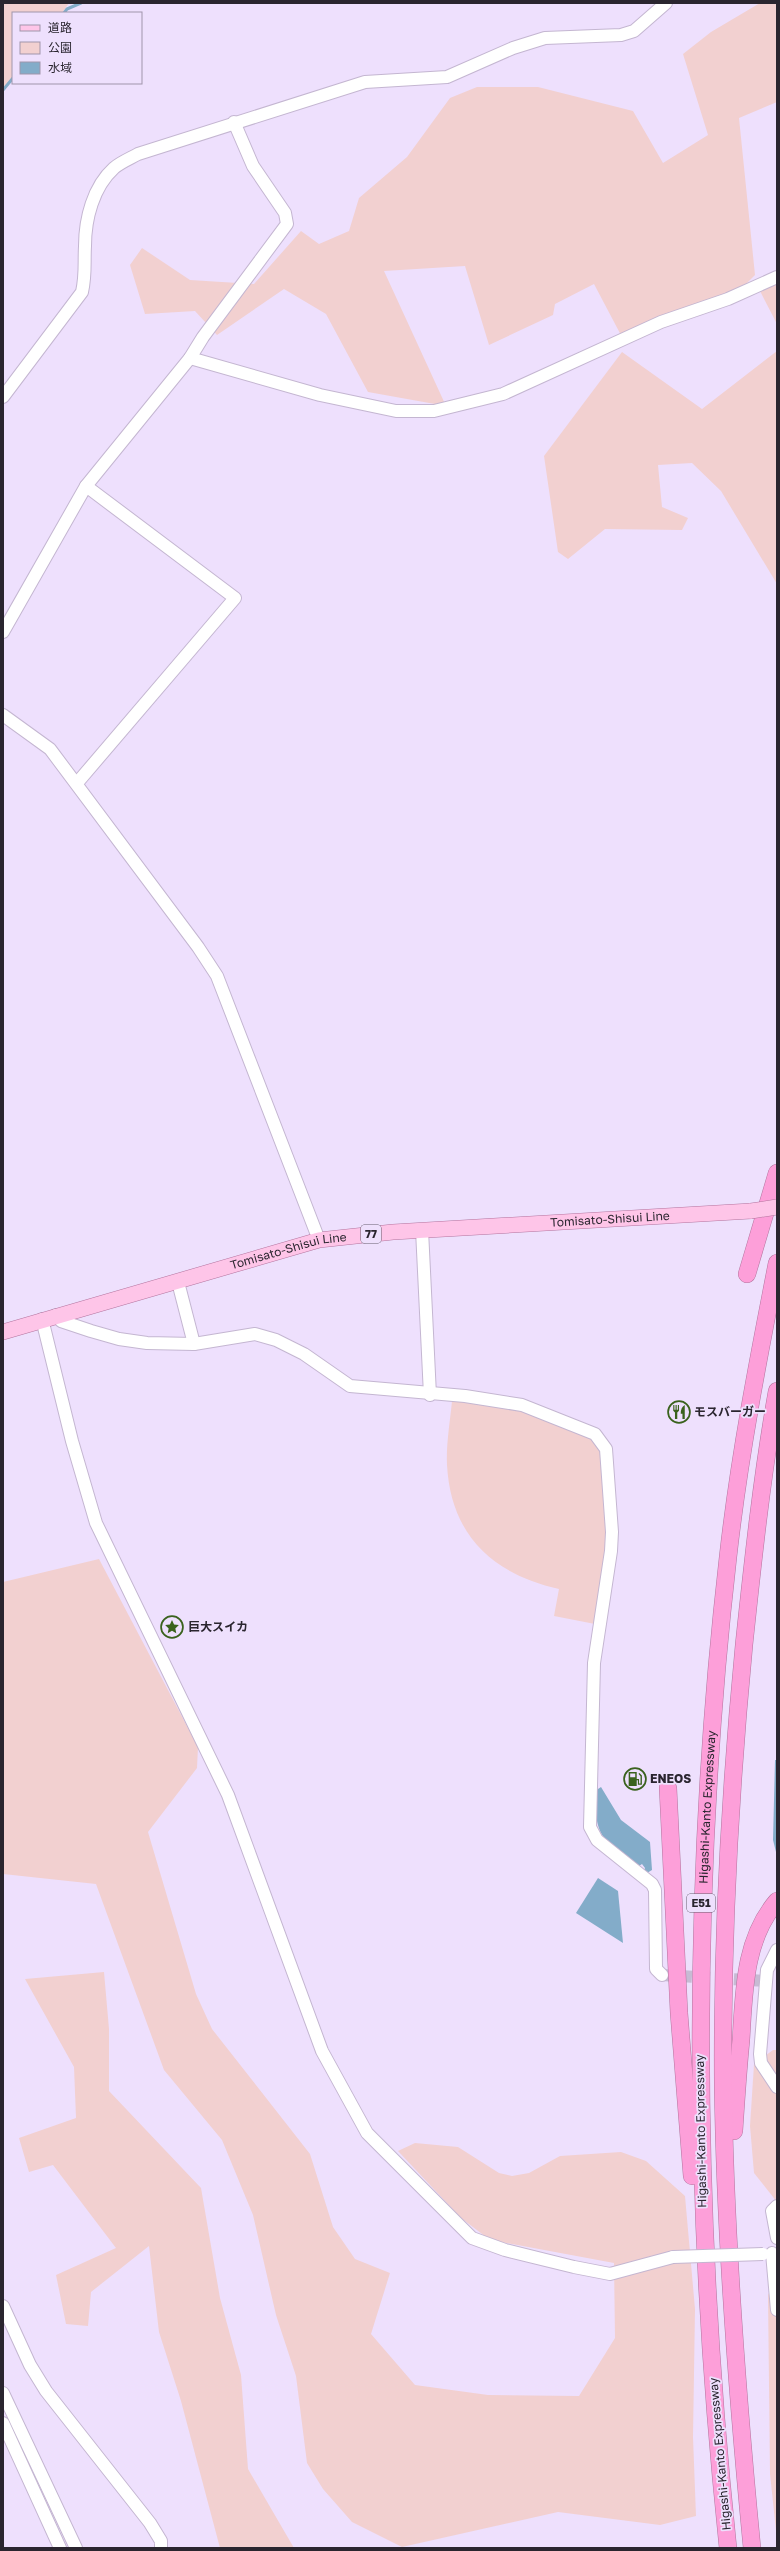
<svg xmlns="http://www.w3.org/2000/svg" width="780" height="2551" font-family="'Golos Text','Noto Sans JP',sans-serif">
	<rect width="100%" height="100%" fill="#eee0fd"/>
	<g fill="#f2d0d0">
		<path d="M3,3H69L62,13H13V79L3,92Z"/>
		<path d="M760,3H777V102L739,118L755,275L736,294L623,339L594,284L555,304L553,315L489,345L465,266L384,271L446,406L368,392L326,314L284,289L217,335L195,311L145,314L130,265L142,248L190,280L254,284L301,231L319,244L349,231L359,198L407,157L450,98L477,87H538L633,111L663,163L708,135L683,54L711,32Z"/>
		<path d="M777,284V324L760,291Z"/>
		<path d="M777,351V584L721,491L692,463L658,465L662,507L688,518L682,530L605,529L568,559L558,552L544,456L622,352L702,409Z"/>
		<path d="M452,1401C505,1399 553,1420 600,1443L609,1532L595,1624L554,1616L559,1589C493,1574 451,1536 447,1465C446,1444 450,1422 452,1401Z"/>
		<path d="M99,1559L198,1747L197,1768L148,1832L196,1994L212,2029L310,2154L333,2227L355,2259L390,2273L371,2334L415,2385L488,2395L579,2396L615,2338L614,2263L490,2240L461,2218L398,2151L415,2143L458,2147L499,2173L512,2176L529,2173L560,2156L621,2152L646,2161L685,2196L695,2309L693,2437L696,2516L660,2525L558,2512L402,2547L352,2522L323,2489L307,2463L296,2376L276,2315L253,2215L222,2140L164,2070L96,1884L3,1874V1582Z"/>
		<path d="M104,1972L109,2029V2091L201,2188L220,2298L241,2375L248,2469L294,2548H220L181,2401L159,2332L149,2246L91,2292L88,2326L66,2324L56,2275L116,2248L53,2165L29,2172L19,2138L76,2118L74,2067L25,1979Z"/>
		<path d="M773,2050H777V2202L754,2173L750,2126L754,2064Z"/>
		<path d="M777,2279V2540L770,2474L768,2295Z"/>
	</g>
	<g fill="#83acc9">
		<path d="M775,1760H777V1856L773,1840Z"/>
		<path d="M601,1787L621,1820L650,1842L652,1870L647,1873L644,1871L645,1868L642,1864L639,1866C602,1840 595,1838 595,1791Z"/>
		<path d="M598,1878L618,1891L623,1943L576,1913Z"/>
	</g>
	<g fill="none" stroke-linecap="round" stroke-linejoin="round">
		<g stroke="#83acc9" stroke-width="3">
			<path d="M64,13L67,9L81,3"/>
			<path d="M3,90L13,78"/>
		</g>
		<path stroke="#c7bbd4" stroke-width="12" stroke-dasharray="12 6" stroke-linecap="butt" d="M662,1975L766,1981"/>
		<g stroke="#c4b6d1" stroke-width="14">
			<g id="minor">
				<path d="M190,358L320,395L396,411H434L503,394L661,322L728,299L777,277"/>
				<path d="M3,397L82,292C86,274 84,263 85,246C85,219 93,187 114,168C121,162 131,158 138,154L365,82L447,77L513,48L545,38L621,35L634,31L666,3"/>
				<path d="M3,632L86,486L190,358L203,337L287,224L285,213L253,166L234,122"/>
				<path d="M3,715L50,749L198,947L217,976L319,1240"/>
				<path d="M77,783L235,598L86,486"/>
				<path d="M422,1230L430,1395"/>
				<path d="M178,1282L194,1344"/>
				<path d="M56,1315L61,1321L91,1331L119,1339L147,1343L194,1344L255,1334L276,1340L304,1354L350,1386L465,1396L522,1405L595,1434L606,1449L612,1532L611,1551L594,1663L590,1827L597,1840L652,1884L655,1890L656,1969L662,1975"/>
				<path d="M42,1319L72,1441L96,1523L228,1795L322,2051L367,2133L472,2238L505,2250L574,2267L610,2274L673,2257"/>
				<path d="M777,1950L767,1970L760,2054L761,2063L777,2087"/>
				<path d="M777,2206L772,2211L777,2238"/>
				<path d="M772,2253L777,2310"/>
				<path d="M3,2306L30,2365L46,2391L150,2523L161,2541V2548"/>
				<path d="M3,2393L76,2548"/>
				<path d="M3,2423L60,2548"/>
			</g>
		</g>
		<g stroke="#b3749e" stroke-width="16">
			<g id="major">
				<path id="s1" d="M3,1332L319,1240L393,1232L751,1211"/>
			</g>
		</g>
		<g stroke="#b3749e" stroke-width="18">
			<g id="highway">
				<path d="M747,1274L777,1173"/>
				<path d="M668,1788L679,2013L692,2176"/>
				<path d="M734,2131C736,2101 738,2070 741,2040C744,1992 744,1939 777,1901"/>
				<path id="s2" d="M728,2548C693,2216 690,1889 728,1557C739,1458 758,1360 777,1263"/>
				<path d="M752,2548C737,2393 725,2238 723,2082C722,1936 730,1791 744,1645C753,1560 762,1475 777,1391"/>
			</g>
		</g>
		<use href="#minor" stroke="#fff" stroke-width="12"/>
		<use href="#major" stroke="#fec5e8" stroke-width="15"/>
		<use href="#highway" stroke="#fd9fd9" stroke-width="17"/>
		<g stroke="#c4b6d1" stroke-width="14" stroke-linecap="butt">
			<path id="minor-bridge" d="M673,2257L763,2254"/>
		</g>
		<g stroke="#b3749e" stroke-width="16" stroke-linecap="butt">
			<path id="major-bridge" d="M751,1211L777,1207"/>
		</g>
		<use href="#minor-bridge" stroke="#fff" stroke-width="12"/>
		<use href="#major-bridge" stroke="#fec5e8" stroke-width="15"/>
	</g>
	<defs>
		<g id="restaurant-ring" transform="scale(1.15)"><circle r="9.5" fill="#eee0fd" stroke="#3a621d" stroke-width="1.5"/><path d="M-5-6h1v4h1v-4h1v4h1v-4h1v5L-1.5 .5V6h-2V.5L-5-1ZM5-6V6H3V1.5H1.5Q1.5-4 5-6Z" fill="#3a621d"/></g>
		<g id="sight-ring" transform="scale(1.15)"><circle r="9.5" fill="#eee0fd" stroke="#3a621d" stroke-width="1.5"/><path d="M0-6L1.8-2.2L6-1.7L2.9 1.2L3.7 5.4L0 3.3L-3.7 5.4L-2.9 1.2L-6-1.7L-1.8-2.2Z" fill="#3a621d"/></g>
		<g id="fuel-ring" transform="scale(1.15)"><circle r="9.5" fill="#eee0fd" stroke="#3a621d" stroke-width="1.5"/><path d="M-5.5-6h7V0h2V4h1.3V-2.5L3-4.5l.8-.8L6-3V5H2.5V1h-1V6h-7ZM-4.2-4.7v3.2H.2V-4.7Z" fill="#3a621d"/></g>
	</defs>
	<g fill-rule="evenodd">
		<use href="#restaurant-ring" x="679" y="1412"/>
		<use href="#sight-ring" x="172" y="1627"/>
		<use href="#fuel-ring" x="635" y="1779"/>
	</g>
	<g text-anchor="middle" stroke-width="3.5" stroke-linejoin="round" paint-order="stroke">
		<g fill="#eee0fd" stroke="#655d6d" stroke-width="1">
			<rect x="361" y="1225" width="20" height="18" rx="3"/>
			<rect x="687" y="1894" width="28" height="18" rx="3"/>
		</g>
		<g font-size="11" font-weight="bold" fill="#2a252f">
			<text x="371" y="1238">77</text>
			<text x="701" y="1907">E51</text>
		</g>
		<g font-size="12" fill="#2a252f" stroke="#eee0fd">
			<text dy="4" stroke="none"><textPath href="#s1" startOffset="621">Tomisato-Shisui Line</textPath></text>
			<text dy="4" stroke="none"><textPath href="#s1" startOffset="297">Tomisato-Shisui Line</textPath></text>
			<text dy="4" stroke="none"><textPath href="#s2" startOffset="742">Higashi-Kanto Expressway</textPath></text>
			<text transform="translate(701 2131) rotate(-91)" y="4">Higashi-Kanto Expressway</text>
			<text transform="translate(720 2454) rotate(-95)" y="4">Higashi-Kanto Expressway</text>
		</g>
		<g font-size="12" font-weight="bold" fill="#2a252f" stroke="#eee0fd" text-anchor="start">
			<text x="694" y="1416">モスバーガー</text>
			<text x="188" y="1631">巨大スイカ</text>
			<text x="650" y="1783">ENEOS</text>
		</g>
	</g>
	<rect width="780" height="2551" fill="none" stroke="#2a252f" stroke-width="8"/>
	<rect x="12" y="12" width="130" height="72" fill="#eee0fd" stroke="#a095ab"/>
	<rect x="20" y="25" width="20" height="6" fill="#fec5e8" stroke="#a095ab"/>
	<text x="48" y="32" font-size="12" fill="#2a252f">道路</text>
	<rect x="20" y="42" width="20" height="12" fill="#f2d0d0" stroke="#a095ab"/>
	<text x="48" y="52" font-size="12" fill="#2a252f">公園</text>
	<rect x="20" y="62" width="20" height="12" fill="#83acc9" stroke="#a095ab"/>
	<text x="48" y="72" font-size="12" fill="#2a252f">水域</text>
</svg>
